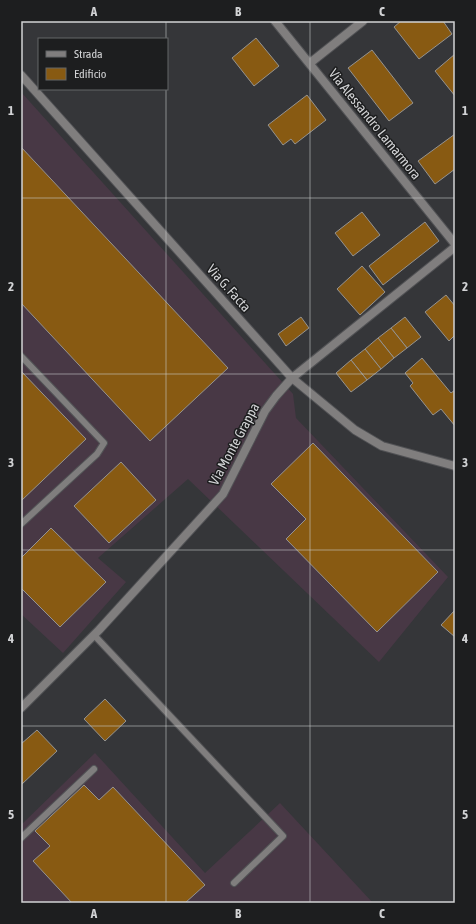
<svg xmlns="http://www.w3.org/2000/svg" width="476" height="924" font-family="'Asap Condensed',sans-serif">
	<rect width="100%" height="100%" fill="#353639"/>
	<g fill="#483845">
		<path d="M21,92L293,394L296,418L448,577L379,662L188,479L98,558L126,582L63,653L21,614Z"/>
		<path d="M95,753L205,873L280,803L373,903H21V825Z"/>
	</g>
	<g fill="#885a12" stroke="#959390">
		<path d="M401,21H443L452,34L419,59L394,27Z"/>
		<path d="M256,38L279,66L254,86L232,58Z"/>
		<path d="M372,50L413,103L389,121L348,68Z"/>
		<path d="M455,54V96L435,71Z"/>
		<path d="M307,95L326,120L295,144L291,139L283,145L268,125Z"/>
		<path d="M455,134V169L435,184L418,161Z"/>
		<path d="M21,147L228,368L150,441L21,303Z"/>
		<path d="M362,212L380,235L353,256L335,233Z"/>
		<path d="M425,222L439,241L383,285L369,266Z"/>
		<path d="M362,266L385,292L360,315L337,289Z"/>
		<path d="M446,295L455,306V335L449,341L425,312Z"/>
		<path d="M301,317L309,328L286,346L278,334Z"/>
		<path d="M405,317L421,337L407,348L391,328Z"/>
		<path d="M391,328L407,348L394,358L378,338Z"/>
		<path d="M378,338L394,358L381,369L365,349Z"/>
		<path d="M365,349L381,369L367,380L351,360Z"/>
		<path d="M422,358L451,393L455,390V426L441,409L433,415L410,386L413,383L405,373Z"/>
		<path d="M351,360L367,380L351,392L336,373Z"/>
		<path d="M21,371L86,439L21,501Z"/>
		<path d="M313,443L438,572L377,632L286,539L306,519L271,484Z"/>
		<path d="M121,462L156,500L109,543L74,506Z"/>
		<path d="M51,528L106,582L60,627L21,588V558Z"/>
		<path d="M455,610V637L441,625Z"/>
		<path d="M105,699L126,721L105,741L84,719Z"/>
		<path d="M37,730L57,751L21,785V744Z"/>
		<path d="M84,785L99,800L113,787L205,885L185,903H72L33,861L50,846L35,831Z"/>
	</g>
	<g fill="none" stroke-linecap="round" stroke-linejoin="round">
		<g stroke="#515255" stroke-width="8">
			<g id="service">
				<path d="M21,356L104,443L97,454L21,524"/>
				<path d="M94,635L283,836L234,883"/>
				<path d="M21,838L94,769"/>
			</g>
		</g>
		<g stroke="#515255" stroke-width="10">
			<g id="minor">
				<path d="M275,21L455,244"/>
				<path d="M310,63L363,21"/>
				<path d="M21,75L292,378L355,430L382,446L455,466"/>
				<path d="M21,708L99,630L223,494L265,411L276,396L292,378L455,247"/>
			</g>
		</g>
		<use href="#service" stroke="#807e7e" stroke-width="6"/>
		<use href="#minor" stroke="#807e7e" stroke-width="8"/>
	</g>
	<path fill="none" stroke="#d2d3d5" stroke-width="1" stroke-opacity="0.55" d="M166,21V39M310,21V903M166,89V903M21,198H455M21,374H455M21,550H455M21,726H455"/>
	<g text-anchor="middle" stroke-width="3" stroke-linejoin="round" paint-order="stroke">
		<g font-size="14" fill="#d2d3d5" stroke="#1d1e1f">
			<text transform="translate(375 124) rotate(51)" y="5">Via Alessandro Lamarmora</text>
			<text transform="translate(229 288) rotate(48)" y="5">Via G. Facta</text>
			<text transform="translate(234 444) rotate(-62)" y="5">Via Monte Grappa</text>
		</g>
	</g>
	<rect width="476" height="924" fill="none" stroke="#1d1e1f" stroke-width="44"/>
	<rect x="38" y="38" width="130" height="52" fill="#1d1e1f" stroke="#656668"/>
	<rect x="46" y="51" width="20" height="6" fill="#807e7e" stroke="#656668"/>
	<text x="74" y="58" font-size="12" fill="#d2d3d5">Strada</text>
	<rect x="46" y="68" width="20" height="12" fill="#885a12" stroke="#656668"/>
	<text x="74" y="78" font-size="12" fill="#d2d3d5">Edificio</text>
	<rect x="22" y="22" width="432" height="880" fill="none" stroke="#d2d3d5" stroke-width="1.5"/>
	<g font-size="13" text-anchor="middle" font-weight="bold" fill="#d2d3d5">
		<text x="94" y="16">A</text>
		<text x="238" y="16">B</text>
		<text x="382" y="16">C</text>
		<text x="11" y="115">1</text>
		<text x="465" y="115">1</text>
		<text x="11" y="291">2</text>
		<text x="465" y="291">2</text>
		<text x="11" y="467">3</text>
		<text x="465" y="467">3</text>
		<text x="11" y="643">4</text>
		<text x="465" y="643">4</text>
		<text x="11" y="819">5</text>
		<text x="465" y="819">5</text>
		<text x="94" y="918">A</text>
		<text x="238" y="918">B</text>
		<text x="382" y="918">C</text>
	</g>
</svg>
